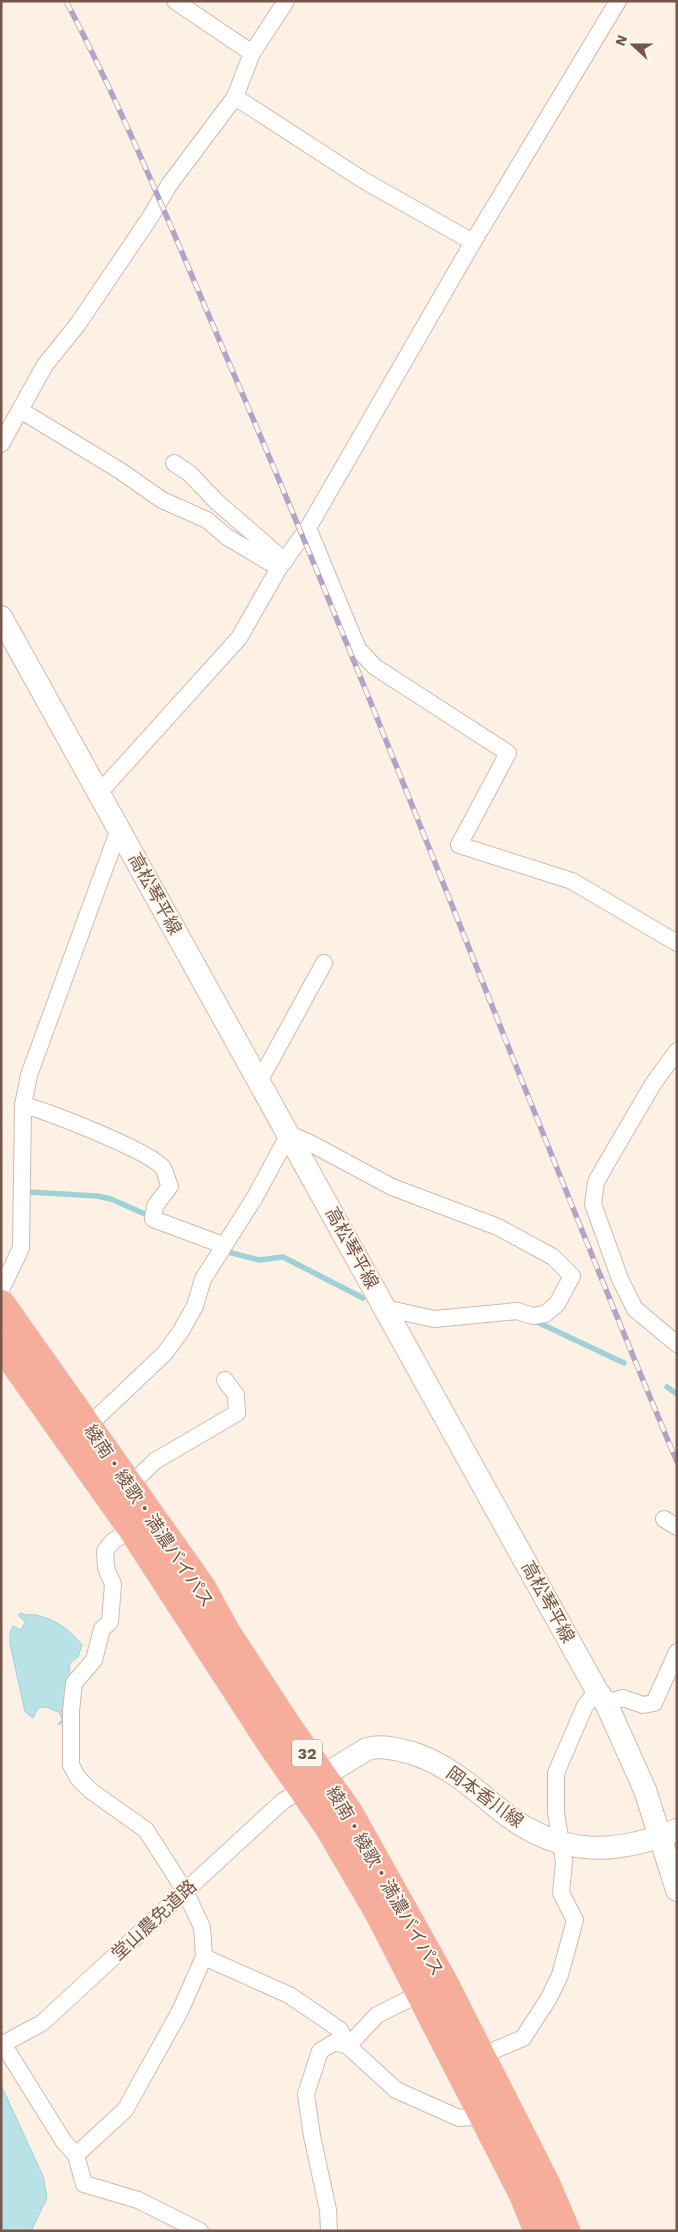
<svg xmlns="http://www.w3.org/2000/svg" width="678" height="2232" font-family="'Work Sans','Noto Sans JP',sans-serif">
	<rect width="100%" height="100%" fill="#fcf1e4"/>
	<g fill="#b9e2e6" stroke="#9fd2d7">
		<path d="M21,1613C26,1616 30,1614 36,1615C55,1619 70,1630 82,1645L78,1657L70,1663L69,1674L73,1676L65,1721L58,1725L62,1719L59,1712L46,1707L38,1708L33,1718L25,1712L10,1644V1633L13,1626L21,1630L25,1622L18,1615Z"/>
		<path d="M1,2085L43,2176L47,2198L31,2231H1Z"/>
	</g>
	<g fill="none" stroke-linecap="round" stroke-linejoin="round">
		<g stroke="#9fd2d7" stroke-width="5.5">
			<path d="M28,1192L97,1196L111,1199L145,1214"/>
			<path d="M228,1252L259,1260L283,1257L363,1298"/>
			<path d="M535,1321L624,1363"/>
			<path d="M667,1387L677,1394"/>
		</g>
		<g stroke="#d0baae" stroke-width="18">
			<g id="street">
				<path d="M175,1L252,53"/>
				<path d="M235,97L363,180L473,242"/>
				<path d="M20,410L119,470L162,500L207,520L227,537L279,568"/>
				<path d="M1,444L45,365L78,324L151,216L169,185L235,97L252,53L286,1"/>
				<path d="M174,463L189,473L218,503L285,561"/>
				<path d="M308,528L358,649L375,667L508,753L459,845L572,881L677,943"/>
				<path d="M99,793L239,638L279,568L308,528L473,242L618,1"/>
				<path d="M677,1051L653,1084L605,1166L596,1182L593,1204L620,1279L635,1309L677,1344"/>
				<path d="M260,1080L324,963"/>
				<path d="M23,1105C47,1111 150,1151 163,1168C166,1173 167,1181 170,1186L155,1206L153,1219L223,1245"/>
				<path d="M1,1290L21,1248L23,1105L29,1075L119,829"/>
				<path d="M88,1426L165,1353L181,1331L195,1306L203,1279L255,1197L289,1134L308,1142L392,1187L498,1227L553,1257L572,1276L557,1304L545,1314L533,1316L517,1311L434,1319L385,1308"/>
				<path d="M131,1495V1484L155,1461L237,1413L236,1395L225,1380"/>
				<path d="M664,1519L677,1527"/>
				<path d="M606,1703L623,1698L643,1705L654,1703L677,1652"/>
				<path d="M204,1957L289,1995L323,2018L340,2030L348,2046L396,2090L459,2118L483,2116"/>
				<path d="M3,2044L64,2142L76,2155L84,2184L138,2200L200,2231"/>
				<path d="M1,2045L42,2023L283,1801L303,1789"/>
				<path d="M481,2056L523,2038L549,1998L560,1975L575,1920L561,1893L564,1862L556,1813V1773L585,1706L597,1691"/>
				<path d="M76,2155L125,2110L180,2011L204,1957L202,1927L185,1891L146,1830L91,1791L78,1778L71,1765V1711L74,1683L94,1660L102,1629L110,1622L113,1584L106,1568L105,1551L113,1541L132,1529V1522"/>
				<path d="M329,2231L328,2210L312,2136L306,2094L320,2051L335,2042L348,2046L377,2015L419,1994"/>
			</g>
		</g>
		<g stroke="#d3baab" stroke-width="24">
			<g id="secondary">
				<path d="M1,617L597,1691L606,1703L645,1790L677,1890"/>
				<path d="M308,1785L367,1749C382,1745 397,1749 412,1753C449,1765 474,1789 504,1813C560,1856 614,1856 677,1830"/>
			</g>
		</g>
		<g stroke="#d8d0cc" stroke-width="29">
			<g id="highway">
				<path d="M1,1304L202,1588L226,1632L290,1730L349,1813L443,1981L546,2184L566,2231"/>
				<path d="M1,1344L132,1529L270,1742L328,1826L379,1913L523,2194L538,2231"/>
			</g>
		</g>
		<use href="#street" stroke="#fff" stroke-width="16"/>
		<use href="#secondary" stroke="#fff" stroke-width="22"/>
		<use href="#highway" stroke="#f6ad9b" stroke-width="28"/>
		<g stroke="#b3a3c6" stroke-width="5.5">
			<path id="rail" d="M66,1C130,123 181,252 236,379C390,736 526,1102 677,1462"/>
		</g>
		<use href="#rail" stroke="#fff6eb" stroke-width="4" stroke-dasharray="11" stroke-linecap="butt"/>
	</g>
	<g text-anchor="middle" stroke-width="4" stroke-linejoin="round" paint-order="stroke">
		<rect fill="#fff6eb" stroke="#9e867a" stroke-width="1" x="292" y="1739.5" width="30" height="27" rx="4"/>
		<g font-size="16" font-weight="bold" fill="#75564a">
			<text x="307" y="1759">32</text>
		</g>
		<g font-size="18" fill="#75564a" stroke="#fff6eb">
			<text transform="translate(155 894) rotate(61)" y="6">高松琴平線</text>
			<text transform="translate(352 1248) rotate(61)" y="6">高松琴平線</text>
			<text transform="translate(149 1516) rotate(56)" y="6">綾南・綾歌・満濃バイパス</text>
			<text transform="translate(548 1602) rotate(61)" y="6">高松琴平線</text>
			<text transform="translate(485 1797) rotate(36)" y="6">岡本香川線</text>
			<text transform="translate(385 1881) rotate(60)" y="6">綾南・綾歌・満濃バイパス</text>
			<text transform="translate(154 1920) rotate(-43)" y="6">堂山農免道路</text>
		</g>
	</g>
	<rect width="678" height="2232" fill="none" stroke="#75564a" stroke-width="5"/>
	<g transform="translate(633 45) rotate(291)" stroke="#fff6eb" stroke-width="4" paint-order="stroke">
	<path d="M0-4L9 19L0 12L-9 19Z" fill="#75564a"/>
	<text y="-8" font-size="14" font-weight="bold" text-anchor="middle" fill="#75564a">N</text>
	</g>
</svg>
